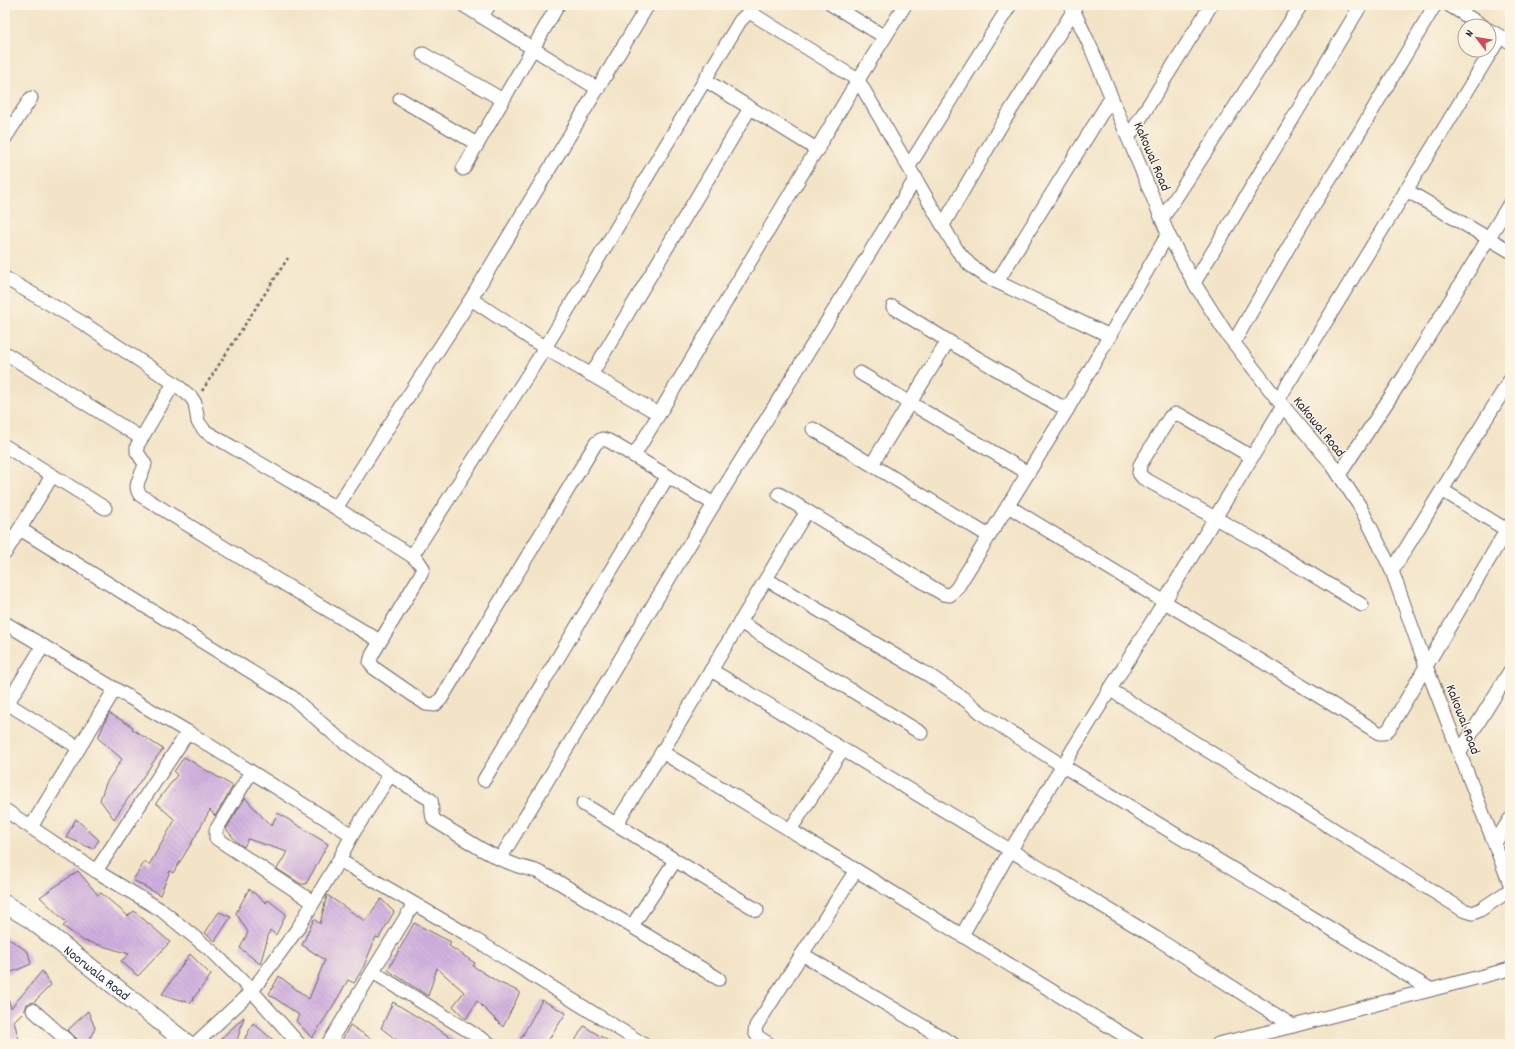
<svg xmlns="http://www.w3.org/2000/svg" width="1515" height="1049" font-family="Dekko,sans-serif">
	<defs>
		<pattern id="building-back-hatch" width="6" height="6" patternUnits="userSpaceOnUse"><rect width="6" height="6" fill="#d0afdf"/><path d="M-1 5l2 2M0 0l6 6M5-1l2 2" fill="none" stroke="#b296c0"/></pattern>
	</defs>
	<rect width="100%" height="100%" fill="#fcf5e5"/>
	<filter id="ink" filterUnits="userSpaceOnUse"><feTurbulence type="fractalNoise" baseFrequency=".025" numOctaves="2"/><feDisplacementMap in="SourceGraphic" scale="8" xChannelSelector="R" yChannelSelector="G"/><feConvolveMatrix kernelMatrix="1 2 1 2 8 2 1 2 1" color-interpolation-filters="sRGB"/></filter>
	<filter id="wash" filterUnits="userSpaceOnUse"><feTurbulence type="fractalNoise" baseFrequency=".012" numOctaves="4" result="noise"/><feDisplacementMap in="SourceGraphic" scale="16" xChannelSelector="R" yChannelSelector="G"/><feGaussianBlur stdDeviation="0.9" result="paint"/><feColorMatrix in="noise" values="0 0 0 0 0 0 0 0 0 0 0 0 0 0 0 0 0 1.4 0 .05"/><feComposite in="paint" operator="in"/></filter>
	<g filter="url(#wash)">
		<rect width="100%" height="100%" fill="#f3e4c7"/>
		<g id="blocks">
			<g fill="url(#building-back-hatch)">
				<path d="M109,713L133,727L132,729L163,749L154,761L114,819L100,800L106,783L122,759L98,738Z"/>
				<path d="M184,757L233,786L215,816L210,810L191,844L173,873L170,871L160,895L133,880L145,861L149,865L175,820L156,803L177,775L174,772Z"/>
				<path d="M245,798L271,826L278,813L328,844L306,884H301L277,869L287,852L248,839L244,847L239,844L226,829Z"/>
				<path d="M76,819L99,840L93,849L66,837Z"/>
				<path d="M78,871L98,895L101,893L128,916L134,911L170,942L138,976L121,961L129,954L86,941L85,942L63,926L67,923L40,897Z"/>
				<path d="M249,889L266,903L268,900L286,914L276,935L270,930L260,964L240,948L248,932L236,913Z"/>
				<path d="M327,895L365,921L381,899L394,912L379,938L376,937L363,968L354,983L348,980L333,1006L312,1038L296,1021L299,1015L269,994L279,976L309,999L325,960L302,945L314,919L320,924Z"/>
				<path d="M219,912L231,917L215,941L205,933Z"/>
				<path d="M414,923L451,942L449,946L475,963L473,966L498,982L520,992L503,1027L477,1001L466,1019L453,1006L464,992L437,968L428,996L388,970Z"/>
				<path d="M5,936L28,952L31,964L5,975Z"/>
				<path d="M190,954L211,975L190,1003L162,994Z"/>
				<path d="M42,971L51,985L34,1002L27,1004L25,1010L14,1021L20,1044H5V1001H9L11,1008Z"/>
				<path d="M542,1000L566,1013L546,1044H518Z"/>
				<path d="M393,1002L462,1044H402L381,1028Z"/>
				<path d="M88,1011L95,1028L87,1044H82L68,1030Z"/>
				<path d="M244,1017L236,1044H215Z"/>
				<path d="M253,1023L278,1044H242Z"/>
				<path d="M350,1025L379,1044H348L342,1040Z"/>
				<path d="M584,1026L613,1044H573Z"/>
			</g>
		</g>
	</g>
	<g filter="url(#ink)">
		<use href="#blocks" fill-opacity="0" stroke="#6b666c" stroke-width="1"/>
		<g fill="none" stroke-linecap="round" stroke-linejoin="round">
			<g stroke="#6b666c" stroke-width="15">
				<g id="minor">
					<path d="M463,5L598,89"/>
					<path d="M832,5L885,37"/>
					<path d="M1071,5L1091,48L1168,234L1194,283L1226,333L1278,400L1331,463L1359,505L1372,530L1392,571L1426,666L1510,884"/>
					<path d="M1449,5L1483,26"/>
					<path d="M482,17L489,5"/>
					<path d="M1489,30L1510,42"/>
					<path d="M423,54L503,100"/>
					<path d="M705,80L818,150"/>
					<path d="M400,99L477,144"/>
					<path d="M5,138L31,98"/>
					<path d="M1128,138L1211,5"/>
					<path d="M909,166L1010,5"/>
					<path d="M463,169L558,5"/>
					<path d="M1406,190L1510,251"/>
					<path d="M1162,219L1301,5"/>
					<path d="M943,225L1000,127L1074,10"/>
					<path d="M5,278L81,322L174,383L191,397L195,403L198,422L205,431L336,508L412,556L545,348L740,21L746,15L751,13L858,80L957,250L970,265L987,277L1110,336"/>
					<path d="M997,282L1111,98"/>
					<path d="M1194,283L1361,5"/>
					<path d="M471,299L545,348L659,414"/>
					<path d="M893,307L948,341L1067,410"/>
					<path d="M1234,342L1303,222L1356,138L1435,5"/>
					<path d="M5,353L141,438"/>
					<path d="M860,373L1028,473"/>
					<path d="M591,375L750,108"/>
					<path d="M174,383L137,446V452L145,464C143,475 132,484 140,495L254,566L380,641"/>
					<path d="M1278,400L1500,37"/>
					<path d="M813,429L989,536"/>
					<path d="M5,446L105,508"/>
					<path d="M634,456L858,80L905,5"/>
					<path d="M1252,457L1180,415L1175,414L1170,417L1140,465L1139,473L1143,478L1262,544L1362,605"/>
					<path d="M872,464L948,341"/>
					<path d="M1339,475L1405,375L1510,203"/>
					<path d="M1442,490L1510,532"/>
					<path d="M779,494L943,594L950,595L957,588L1067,410L1168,234"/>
					<path d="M714,504L916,178"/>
					<path d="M1008,506L1379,733H1384L1389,729L1510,524"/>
					<path d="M336,508L471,299L648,5"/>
					<path d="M20,529L292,697L336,736L390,775"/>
					<path d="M5,553L52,476"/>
					<path d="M412,556L419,562L423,568L421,574L372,655L370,662L374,668L426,704L435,705L441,699L596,443L602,439L609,441L714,504L500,859"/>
					<path d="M1392,571L1510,380"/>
					<path d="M766,579L807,511"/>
					<path d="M740,622L921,733"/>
					<path d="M5,623L115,689L31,827"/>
					<path d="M711,670L1156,938L1293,1026"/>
					<path d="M115,689L188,732L352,835"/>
					<path d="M1109,689L1463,910L1473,913L1480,910L1510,890"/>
					<path d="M5,702L79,748"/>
					<path d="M7,704L43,646"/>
					<path d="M1460,752L1510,671"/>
					<path d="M251,772L216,830V838L313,902"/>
					<path d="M484,780L668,476"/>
					<path d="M583,804L757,910"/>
					<path d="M5,810L96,871L161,910L213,952L252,991L299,1044"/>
					<path d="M616,824L662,752"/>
					<path d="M790,830L842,750"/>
					<path d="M1495,843L1510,819"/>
					<path d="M339,860L352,835L390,775L431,800C433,807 430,813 434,820L481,849L500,859L518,866L536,871L555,880L719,979"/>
					<path d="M856,870L1138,1044"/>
					<path d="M96,871L188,732"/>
					<path d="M632,926L675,861"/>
					<path d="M962,935L1010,851L1164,602L1283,406"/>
					<path d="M802,954L953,1044"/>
					<path d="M373,972L490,1044"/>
					<path d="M33,1010L71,1044"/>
					<path d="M195,1044L252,991L298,928L339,860L468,935L643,1044"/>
					<path d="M328,1044L414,904"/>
					<path d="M769,1044L758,1037L755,1032L756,1026L856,870L662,752L766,579L930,676L964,699L984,715L1063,766L1430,989"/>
					<path d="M1218,1044L1293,1026L1510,969"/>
				</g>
			</g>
			<g stroke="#6b666c" stroke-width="19">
				<g id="tertiary">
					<path id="s1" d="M5,904L31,920L188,1044"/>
				</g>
			</g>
			<path stroke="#6b666c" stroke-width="2.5" stroke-dasharray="3 3" stroke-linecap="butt" d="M202,391L288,258"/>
			<use href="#minor" stroke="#fff" stroke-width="13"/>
			<use href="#tertiary" stroke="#fff" stroke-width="17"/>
		</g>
	</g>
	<g text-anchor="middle" stroke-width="3" stroke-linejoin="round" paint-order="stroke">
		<g font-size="14" fill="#22223b" stroke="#fcf5e5">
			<text transform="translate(1153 156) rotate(67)" y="5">Kakowal Road</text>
			<text transform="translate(1320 426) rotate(51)" y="5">Kakowal Road</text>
			<text transform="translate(1464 719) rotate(69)" y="5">Kakowal Road</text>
			<text dy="5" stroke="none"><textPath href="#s1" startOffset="115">Noorwala Road</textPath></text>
		</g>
	</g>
	<rect width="1515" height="1049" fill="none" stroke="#fcf5e5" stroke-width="20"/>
	<g transform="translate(1477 38) rotate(301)"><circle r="19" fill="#fcf5e5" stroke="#a5a1a1"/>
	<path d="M0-3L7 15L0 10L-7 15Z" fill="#d1495b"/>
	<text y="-6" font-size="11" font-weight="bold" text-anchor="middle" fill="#22223b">N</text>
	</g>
</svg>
